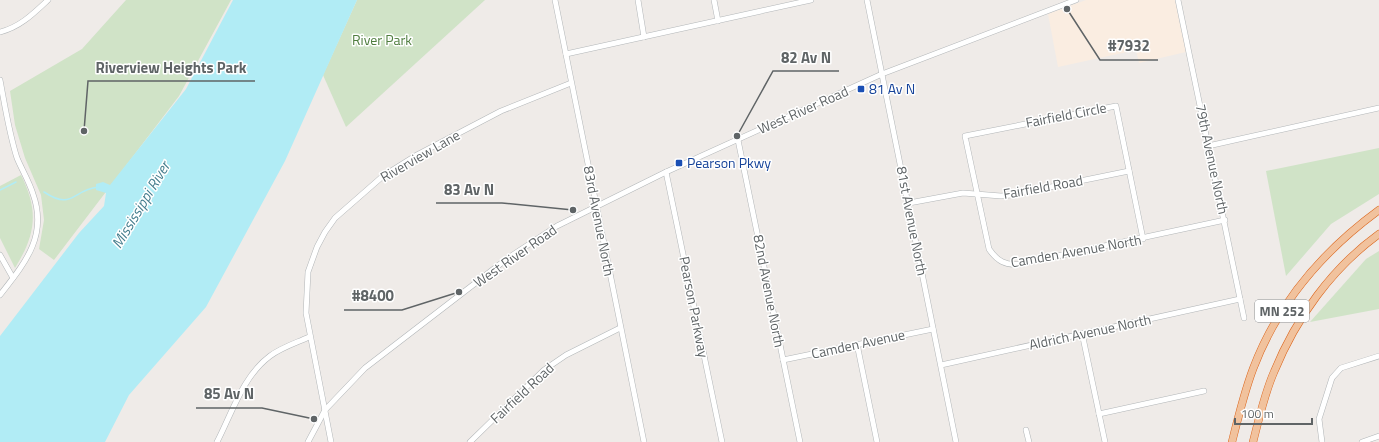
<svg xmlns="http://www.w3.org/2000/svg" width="1379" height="442" font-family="'Titillium Web',sans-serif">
	<rect width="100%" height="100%" fill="#efebe8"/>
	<path fill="#faede1" d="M1086,0H1175L1186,52L1139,63L1136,50L1058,67L1048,14Z"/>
	<g fill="#d0e3c7">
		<path d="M126,0H231L179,96L54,260L39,249L44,220L41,195L25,158L15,125L10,91L82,49Z"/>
		<path d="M357,0H485L346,127L323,75Z"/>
		<path d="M1379,148V194L1331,224L1286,276L1266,171Z"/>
		<path d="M21,175C39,211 36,234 15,268L0,238V186Z"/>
		<path d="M1379,251V309L1310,322L1366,259Z"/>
	</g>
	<path fill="#b1ecf5" d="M233,0H357L285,161L206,307L129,395L105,442H0V336L79,233L104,206L106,193L96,190V184L103,182L110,185L186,89Z"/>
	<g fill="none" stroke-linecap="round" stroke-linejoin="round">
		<g stroke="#b1ecf5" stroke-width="1.5">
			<path d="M0,190L16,182"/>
			<path d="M44,192C73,211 72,190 98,187"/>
		</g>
		<g stroke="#b2b6b8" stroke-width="6">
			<g id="minor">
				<path d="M555,0L644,442"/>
				<path d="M638,0L644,37"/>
				<path d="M714,0L718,21"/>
				<path d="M867,0L956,442"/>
				<path d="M1178,0L1244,318"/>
				<path d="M0,32C20,27 33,14 48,0"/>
				<path d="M566,54L811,0"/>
				<path d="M0,80C5,106 9,133 17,158C22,170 29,181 33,194C48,236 25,263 0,295"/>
				<path d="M738,140L800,442"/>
				<path d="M1208,146L1379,108"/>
				<path d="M666,172L722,442"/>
				<path d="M909,203L963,193L1001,196L1011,195L1129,171"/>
				<path d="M1143,239L1116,106L965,136L989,249C997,261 1006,266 1020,264L1225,220"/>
				<path d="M0,255L13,278"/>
				<path d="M1082,333L1105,442"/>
				<path d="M857,344L877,442"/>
				<path d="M783,360L933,329"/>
				<path d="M941,365L1240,299"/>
				<path d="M1099,414L1204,391"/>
				<path d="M1026,430L1029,442"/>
				<path d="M217,442C232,413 243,376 270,356C282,347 296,343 309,337"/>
				<path d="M308,442L325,410L365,368L508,258L557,226L666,172L882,74L1076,0"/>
				<path d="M331,442L306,313L308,272L317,247L325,232L335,218L383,176L415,156L501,111L571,83"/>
				<path d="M470,442L544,370L566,355L620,328"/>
				<path d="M1322,442L1319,419L1332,378L1341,368L1379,356"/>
				<path d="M1362,442L1379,436"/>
			</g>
		</g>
		<g stroke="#db651c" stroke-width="8">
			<g id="highway">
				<path d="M1232,442C1238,418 1244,393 1253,369C1278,303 1323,251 1379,210"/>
				<path d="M1253,442C1259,419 1264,395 1274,372C1296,318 1332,268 1379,234"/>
			</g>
		</g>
		<use href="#minor" stroke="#fff" stroke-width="5"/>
		<use href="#highway" stroke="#f1c29d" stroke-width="7"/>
	</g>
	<g fill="#1a4fb4" stroke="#fff" stroke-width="1.5">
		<rect x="857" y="85" width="8" height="8" rx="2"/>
		<rect x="675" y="159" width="8" height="8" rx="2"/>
	</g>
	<g text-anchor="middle" stroke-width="3" stroke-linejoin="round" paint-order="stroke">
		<rect fill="#fff" stroke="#8f9294" stroke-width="1" x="1255" y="300" width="54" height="22" rx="3"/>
		<g font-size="13" font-weight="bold" fill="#5f6466">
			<text x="1282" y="316">MN 252</text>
		</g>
		<g font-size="14" fill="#4f7d3f" stroke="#fff">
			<text x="382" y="45">River Park</text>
		</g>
		<g font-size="14" fill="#164399" stroke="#fff" text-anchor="start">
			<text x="869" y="94">81 Av N</text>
			<text x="687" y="168">Pearson Pkwy</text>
		</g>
		<g font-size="14" fill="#5f6466" stroke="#fff">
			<text transform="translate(803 110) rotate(-24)" y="5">West River Road</text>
			<text transform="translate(1066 115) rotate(-11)" y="5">Fairfield Circle</text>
			<text transform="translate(420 156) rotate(-30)" y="5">Riverview Lane</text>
			<text transform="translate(1212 159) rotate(78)" y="5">79th Avenue North</text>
			<text transform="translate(1043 187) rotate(-10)" y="5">Fairfield Road</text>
			<text transform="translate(599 221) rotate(79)" y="5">83rd Avenue North</text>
			<text transform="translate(912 221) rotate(79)" y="5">81st Avenue North</text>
			<text transform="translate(1076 251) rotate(-10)" y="5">Camden Avenue North</text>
			<text transform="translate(515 256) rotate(-35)" y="5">West River Road</text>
			<text transform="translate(769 291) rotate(79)" y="5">82nd Avenue North</text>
			<text transform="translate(694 307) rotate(79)" y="5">Pearson Parkway</text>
			<text transform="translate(1090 332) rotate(-12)" y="5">Aldrich Avenue North</text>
			<text transform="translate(858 344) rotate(-12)" y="5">Camden Avenue</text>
			<text transform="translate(522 393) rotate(-43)" y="5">Fairfield Road</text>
		</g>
		<g font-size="15" font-style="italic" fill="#457e8e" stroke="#fff">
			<text transform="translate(141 205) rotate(-59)" y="5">Mississippi River</text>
		</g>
	</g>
	<path fill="none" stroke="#5f6466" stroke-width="1.5" d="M1067 9L1100 60H1158M737 136L773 71H839M84 131L88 81H255M573 210L502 203H436M459 292L402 310H344M314 419L262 408H196"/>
	<g fill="#5f6466" stroke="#fff" stroke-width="1.5">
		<circle cx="1067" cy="9" r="4"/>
		<circle cx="737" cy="136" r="4"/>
		<circle cx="84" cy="131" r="4"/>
		<circle cx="573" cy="210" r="4"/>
		<circle cx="459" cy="292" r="4"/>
		<circle cx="314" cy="419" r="4"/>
	</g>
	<g font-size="15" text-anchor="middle" font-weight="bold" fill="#5f6466" stroke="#fff" stroke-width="3" stroke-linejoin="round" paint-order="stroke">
		<text x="1129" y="51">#7932</text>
		<text x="806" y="63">82 Av N</text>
		<text x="171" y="73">Riverview Heights Park</text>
		<text x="469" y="195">83 Av N</text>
		<text x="373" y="301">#8400</text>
		<text x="229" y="399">85 Av N</text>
	</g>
	<path d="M1235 418v6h77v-6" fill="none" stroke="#5f6466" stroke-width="2"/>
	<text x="1241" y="418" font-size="12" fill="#5f6466" stroke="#ffffff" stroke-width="3" paint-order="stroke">100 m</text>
</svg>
